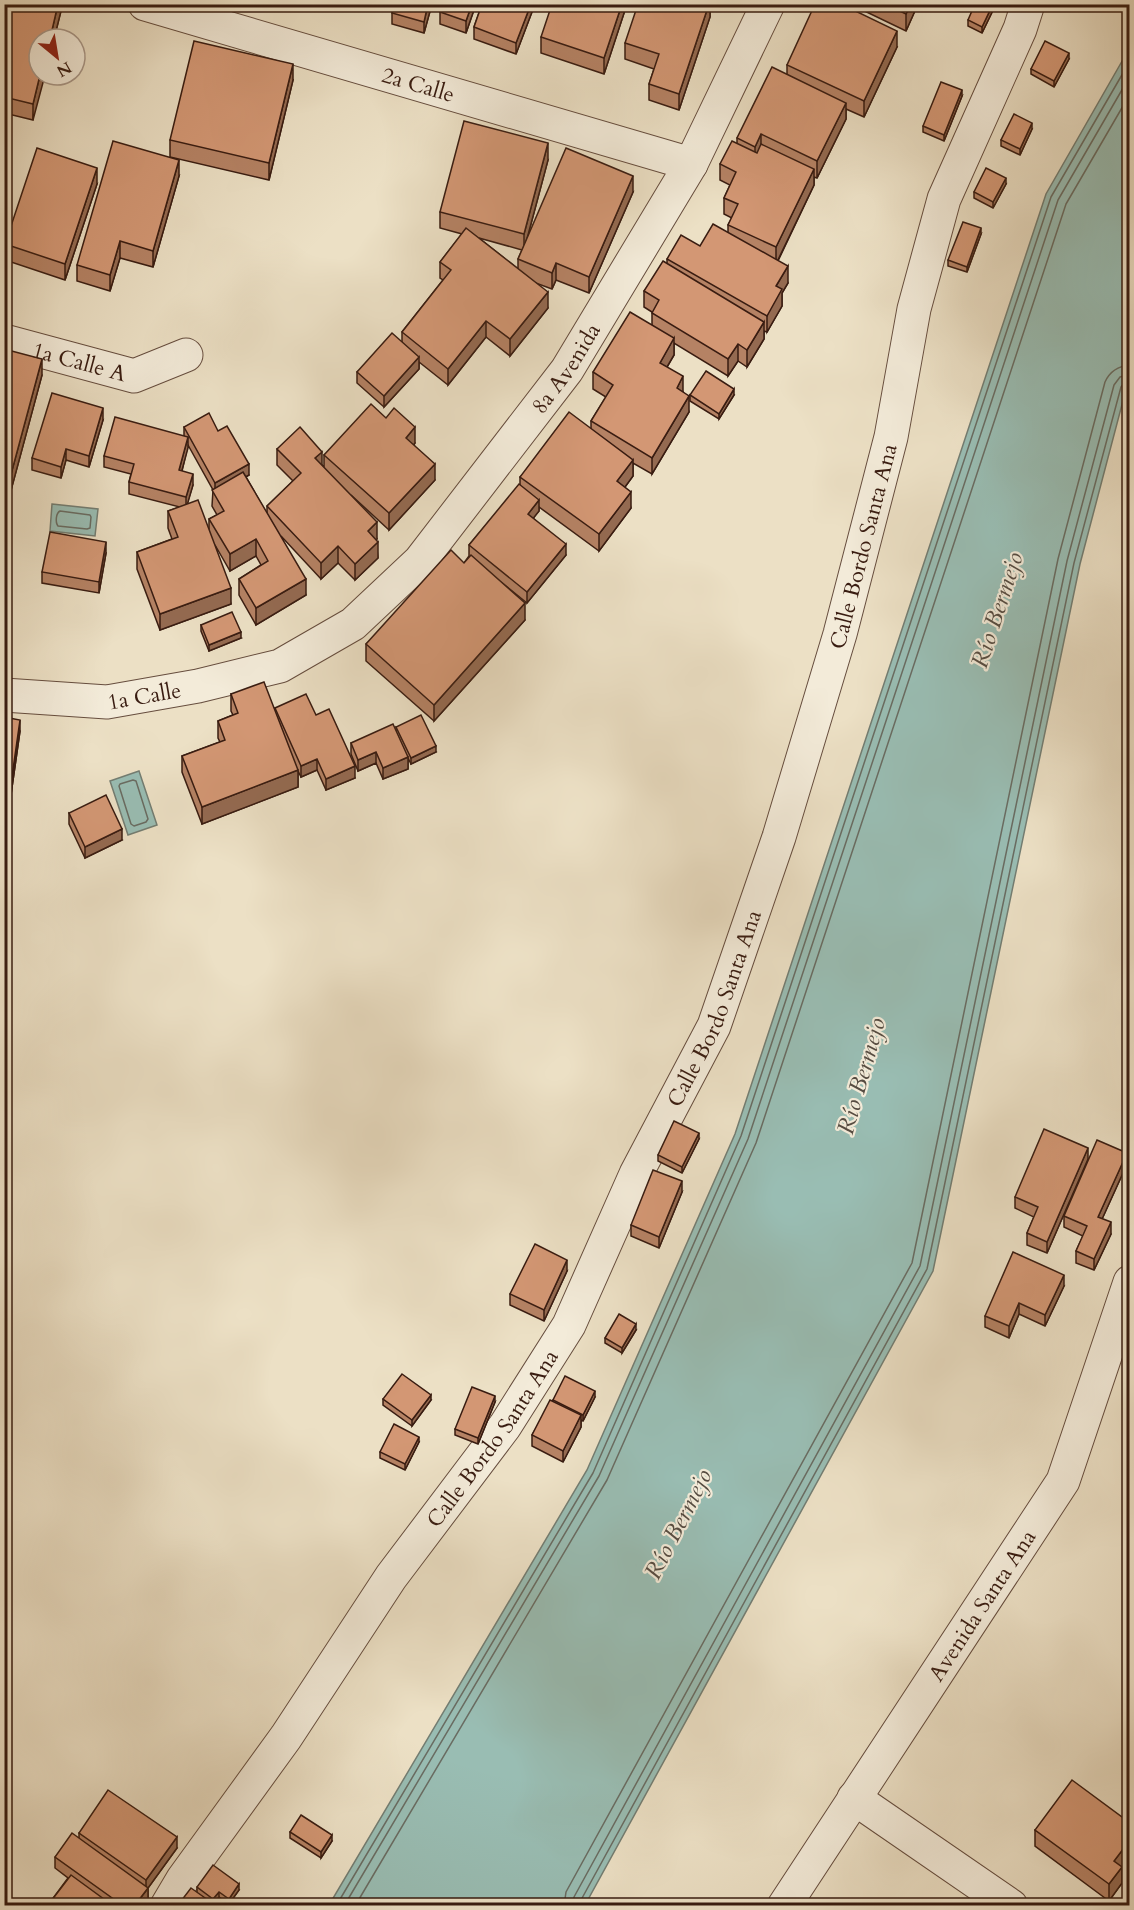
<svg xmlns="http://www.w3.org/2000/svg" width="1134" height="1910" font-family="Cardo,serif">
	<rect width="100%" height="100%" fill="#ece0c5"/>
	<filter id="stains"><feTurbulence type="fractalNoise" baseFrequency=".00333" numOctaves="4"/><feColorMatrix values="0 0 0 0 .2 0 0 0 0 .09 0 0 0 0 .02 0 0 0 .5 -.17"/></filter>
	<radialGradient id="worn" r=".72"><stop offset=".6" stop-color="#630" stop-opacity="0"/><stop offset="1" stop-color="#630" stop-opacity=".3"/></radialGradient>
	<g fill="#99bdb3" stroke="#737d72" stroke-width="1.5">
		<path d="M1129,49V378L1080,564L933,1271L585,1905H329L587,1470L735,1134L1046,194Z"/>
		<path d="M52,504L98,509L95,536L50,531Z"/>
		<path d="M139,771L157,825L128,835L110,781Z"/>
	</g>
	<g fill="none" stroke-linecap="round" stroke-linejoin="round">
		<g stroke="#696c62" stroke-width="1.5">
			<path d="M60,511L90,515L91,517L90,528L87,529L58,526C55,522 56,513 60,511Z"/>
			<path d="M133,780L136,781L148,819L146,822L134,826L131,824L119,786L120,784Z"/>
			<path d="M336,1906L593,1473L741,1136L1051,197L1130,61"/>
			<path d="M344,1906L599,1476L748,1139L1058,200L1130,76"/>
			<path d="M355,1906L607,1480L756,1143L1066,204L1130,94"/>
			<path d="M564,1906L566,1892L912,1263L1058,559L1105,382C1110,371 1118,366 1130,365"/>
			<path d="M573,1906L574,1897L920,1266L1067,561L1114,385L1120,377L1130,374"/>
			<path d="M580,1906L581,1900L927,1269L1074,563L1121,387L1124,383L1130,382"/>
		</g>
		<g stroke="#664d3e" stroke-width="35">
			<g id="minor">
				<path id="s1" d="M145,4L691,164"/>
				<path id="s2" d="M4,341L134,376L186,355"/>
				<path id="s3" d="M4,695L107,702L198,686L280,666L353,624L420,561L567,370L691,164L768,4"/>
				<path d="M854,1798L1011,1906"/>
				<path id="s4" d="M167,1906L183,1879L286,1737L391,1577L505,1426L569,1325L636,1174L714,1026L779,837L840,634L891,437L914,309L944,199L1020,29L1028,4"/>
				<path id="s5" d="M784,1906L1063,1481L1130,1282"/>
			</g>
		</g>
		<use href="#minor" stroke="#f3ebd9" stroke-width="33"/>
	</g>
	<g fill="#b58264" stroke="#391c11" stroke-width="1.5" fill-rule="evenodd">
		<path d="M4,4H61V11L54,39H39L33,120L4,113Z"/>
		<path d="M394,4H432L424,33L392,24V13Z"/>
		<path d="M442,4H476L466,33L440,24V12Z"/>
		<path d="M482,4H535L516,54L474,39V27Z"/>
		<path d="M627,4L604,74L541,53V37Z"/>
		<path d="M710,4V17L679,110L649,100V84L654,69L625,59V43Z"/>
		<path d="M850,4H918L906,31Z"/>
		<path d="M996,4L982,33L968,26V20Z"/>
		<path d="M897,47L864,117L846,109V119L817,178L814,177V185L778,261L788,283L782,293V306L767,332L764,331V339L747,367L738,361L728,376L674,343V355L667,367L683,392L689,412L652,474L633,463V476L625,487L631,508L599,551L539,507V511L533,518L566,555L527,603L501,582L525,620L434,721L366,661V644L464,563L469,556V545L520,485V477L591,429V421L606,397L593,389V372L652,325V312L644,307V291L667,264V259L700,246L728,233V225L732,218L724,214V198L730,185L720,180V164L737,144V138L787,74V65Z"/>
		<path d="M1069,59L1054,87L1031,74V69Z"/>
		<path d="M293,80L269,180L170,157V140Z"/>
		<path d="M962,96L944,141L923,132V126Z"/>
		<path d="M1032,129L1020,155L1001,146V140Z"/>
		<path d="M548,160L527,239L633,192L589,293L556,280L552,289L536,283L548,308L510,356L486,337L448,385L419,362V369L384,407L357,383V372L402,342V332L443,280L440,278V262L462,234L440,228V212ZM479,238L522,250L518,259V269Z"/>
		<path d="M179,176L153,267L120,258L110,291L77,281V265Z"/>
		<path d="M97,184L65,280L5,260V244Z"/>
		<path d="M1006,184L993,208L974,198V192Z"/>
		<path d="M981,234L967,272L948,266V260Z"/>
		<path d="M4,349L42,375L10,494L4,493Z"/>
		<path d="M690,395H734L719,419L690,401Z"/>
		<path d="M386,418L415,443L414,445L435,480L389,530L351,495L377,539L376,540L378,558L355,580L338,563L321,579L281,536L306,595L256,625L239,595V579L261,565L256,556L230,571L215,545L231,604L160,630L137,569V552L172,539L168,528V511L180,507L129,494V482L131,474L104,467V456L184,436V427L218,431L249,475L246,477L267,514V506L293,481L277,465V449L322,465L324,467V455ZM188,445L213,490L212,506L217,515L209,519V530L187,504L193,485L182,471Z"/>
		<path d="M103,420L89,467L66,460L61,478L32,470V458Z"/>
		<path d="M106,553L99,593L42,583V572Z"/>
		<path d="M201,625L241,638L209,651L201,631Z"/>
		<path d="M231,694L275,711V708L316,715L355,778L326,790L317,770L301,777L298,771V787L202,824L182,772V756L220,742L218,738V721L233,715L231,711Z"/>
		<path d="M4,717L20,731L7,823H4Z"/>
		<path d="M396,727L436,752L411,764L408,758V769L383,779L376,763L358,771L351,754V743L396,731Z"/>
		<path d="M69,813L122,840L85,858L69,824Z"/>
		<path d="M699,1139L682,1173L658,1161V1155Z"/>
		<path d="M1088,1159L1047,1253L1027,1245V1233L1034,1217L1015,1208V1197Z"/>
		<path d="M1127,1164L1102,1219L1111,1234L1094,1270L1076,1263V1251L1083,1236L1064,1227V1216Z"/>
		<path d="M682,1192L659,1248L631,1236V1225Z"/>
		<path d="M567,1271L544,1321L510,1305V1294Z"/>
		<path d="M1064,1286L1045,1326L1019,1314L1009,1338L985,1327V1316Z"/>
		<path d="M636,1330L622,1353L605,1343V1338Z"/>
		<path d="M595,1397L583,1421L581,1420V1427L563,1462L532,1446V1435L553,1400Z"/>
		<path d="M383,1399L431,1400L412,1426L383,1405Z"/>
		<path d="M495,1402L478,1444L455,1435V1429Z"/>
		<path d="M419,1442L405,1470L380,1458V1452Z"/>
		<path d="M1035,1830L1122,1866V1883L1109,1901L1035,1846Z"/>
		<path d="M290,1832L332,1841L321,1858L290,1838Z"/>
		<path d="M79,1833L177,1848L148,1888V1899L144,1905H48L68,1878L55,1868V1857L79,1838Z"/>
		<path d="M197,1887L239,1890L229,1904L219,1897L213,1904L197,1893Z"/>
	</g>
	<g fill="#946a51" stroke="#391c11" stroke-width="1.5">
		<path d="M58,4H61V11L54,39H50Z"/>
		<path d="M428,4H432L424,33V22Z"/>
		<path d="M472,4H476L466,33V21Z"/>
		<path d="M531,4H535L516,54V43Z"/>
		<path d="M622,4H627L604,74V58Z"/>
		<path d="M709,4H710V17L679,110V94Z"/>
		<path d="M911,4H918L906,31V14Z"/>
		<path d="M993,4H996L982,33V27Z"/>
		<path d="M897,31V47L864,117V101Z"/>
		<path d="M1069,53V59L1054,87V81Z"/>
		<path d="M293,64V80L269,180V163Z"/>
		<path d="M40,75H45L33,120V104Z"/>
		<path d="M962,90V96L944,141V135Z"/>
		<path d="M846,103V119L817,178V161Z"/>
		<path d="M9,123V134L4,149V138Z"/>
		<path d="M1032,123V129L1020,155V149Z"/>
		<path d="M761,134V151L755,163V147Z"/>
		<path d="M548,143V160L524,250V234Z"/>
		<path d="M179,160V176L153,267V251Z"/>
		<path d="M97,168V184L65,280V264Z"/>
		<path d="M814,169V185L776,264V247Z"/>
		<path d="M633,176V192L589,293V277Z"/>
		<path d="M1006,178V184L993,208V202Z"/>
		<path d="M981,228V234L967,272V267Z"/>
		<path d="M120,241V258L110,291V275Z"/>
		<path d="M556,263V280L552,289V273Z"/>
		<path d="M788,266V283L782,293V306L767,332V316L776,286Z"/>
		<path d="M548,292V308L510,356V339Z"/>
		<path d="M486,321V337L448,385V369Z"/>
		<path d="M764,322V339L747,367V350Z"/>
		<path d="M674,338V355L660,379V363Z"/>
		<path d="M738,344V361L728,376V359Z"/>
		<path d="M419,357V369L384,407V396Z"/>
		<path d="M42,359V375L10,494V478Z"/>
		<path d="M683,376V393L677,388Z"/>
		<path d="M734,389V395L719,419V414Z"/>
		<path d="M689,396V412L652,474V458Z"/>
		<path d="M103,408V420L89,467V456Z"/>
		<path d="M415,427V443L406,454V438Z"/>
		<path d="M188,437V448L179,481V470Z"/>
		<path d="M66,449V460L61,478V467Z"/>
		<path d="M322,452V468L315,458Z"/>
		<path d="M633,460V476L617,498V481Z"/>
		<path d="M249,464V475L215,494V483Z"/>
		<path d="M435,464V480L389,530V513Z"/>
		<path d="M193,474V485L186,509V497Z"/>
		<path d="M631,492V508L599,551V534Z"/>
		<path d="M539,500V511L528,525V514Z"/>
		<path d="M377,522V539L368,547V531Z"/>
		<path d="M256,539V556L230,571V554Z"/>
		<path d="M106,542V553L99,593V582Z"/>
		<path d="M378,542V558L355,580V564Z"/>
		<path d="M566,544V555L527,603V592Z"/>
		<path d="M338,546V563L321,579V563Z"/>
		<path d="M306,579V595L256,625V608Z"/>
		<path d="M231,588V604L160,630V614Z"/>
		<path d="M525,603V620L434,721V705Z"/>
		<path d="M241,632V638L209,651V645Z"/>
		<path d="M20,720V731L7,823V812Z"/>
		<path d="M436,746V752L411,764V758Z"/>
		<path d="M376,752V763L358,771V760Z"/>
		<path d="M408,757V769L383,779V768Z"/>
		<path d="M317,759V770L301,777V766Z"/>
		<path d="M355,766V778L326,790V779Z"/>
		<path d="M298,770V787L202,824V807Z"/>
		<path d="M122,829V840L85,858V847Z"/>
		<path d="M699,1133V1139L682,1173V1167Z"/>
		<path d="M1088,1148V1159L1047,1253V1242Z"/>
		<path d="M1127,1153V1164L1098,1228V1217Z"/>
		<path d="M682,1181V1192L659,1248V1237Z"/>
		<path d="M1111,1222V1234L1094,1270V1259Z"/>
		<path d="M567,1260V1271L544,1321V1310Z"/>
		<path d="M1064,1275V1286L1045,1326V1315Z"/>
		<path d="M1019,1303V1314L1009,1338V1326Z"/>
		<path d="M636,1324V1330L622,1353V1348Z"/>
		<path d="M595,1391V1397L583,1421V1415Z"/>
		<path d="M431,1395V1400L412,1426V1420Z"/>
		<path d="M495,1396V1402L478,1444V1438Z"/>
		<path d="M581,1415V1427L563,1462V1451Z"/>
		<path d="M419,1437V1442L405,1470V1464Z"/>
		<path d="M332,1835V1841L321,1858V1852Z"/>
		<path d="M177,1837V1848L148,1888V1899L144,1905H135L146,1891V1880Z"/>
		<path d="M1130,1840V1857L1114,1877V1861Z"/>
		<path d="M1122,1867V1883L1109,1901V1884Z"/>
		<path d="M239,1884V1890L229,1904V1899Z"/>
		<path d="M219,1892V1897L213,1904V1899Z"/>
	</g>
	<g fill="#d39774" stroke="#391c11" stroke-width="1.5">
		<path d="M4,4H58L50,39H39V75H40L33,104L4,97Z"/>
		<path d="M394,4H428L424,22L392,13Z"/>
		<path d="M442,4H472L466,21L440,12Z"/>
		<path d="M482,4H531L516,43L474,27Z"/>
		<path d="M552,4H622L604,58L541,37Z"/>
		<path d="M638,4H709L679,94L649,84L659,54L625,43Z"/>
		<path d="M815,4H841L897,31L864,101L787,65Z"/>
		<path d="M885,4H911L906,14Z"/>
		<path d="M975,4H993L982,27L968,20Z"/>
		<path d="M194,41L293,64L269,163L170,140Z"/>
		<path d="M1045,41L1069,53L1054,81L1031,69Z"/>
		<path d="M772,67L846,103L817,161L761,134L755,147L737,138Z"/>
		<path d="M941,82L962,90L944,135L923,126Z"/>
		<path d="M1014,114L1032,123L1020,149L1001,140Z"/>
		<path d="M464,121L548,143L524,234L440,212Z"/>
		<path d="M4,122L9,123L4,138Z"/>
		<path d="M113,141L179,160L153,251L120,241L110,275L77,265Z"/>
		<path d="M732,141L757,153L761,144L814,169L776,247L728,225L738,204L724,198L736,172L720,164Z"/>
		<path d="M37,148L97,168L65,264L5,244Z"/>
		<path d="M566,148L633,176L589,277L556,263L552,273L518,259Z"/>
		<path d="M986,168L1006,178L993,202L974,192Z"/>
		<path d="M963,222L981,228L967,267L948,260Z"/>
		<path d="M713,224L788,266L776,286L782,289L767,316L667,259L681,235L700,246Z"/>
		<path d="M466,228L548,292L510,339L486,321L448,369L402,332L451,270L440,262Z"/>
		<path d="M663,261L764,322L747,350L738,344L728,359L652,313L659,300L644,291Z"/>
		<path d="M630,312L674,338L660,363L683,376L677,388L689,396L652,458L591,421L613,385L593,372Z"/>
		<path d="M392,333L419,357L384,396L357,372Z"/>
		<path d="M4,349L42,359L10,478L4,477Z"/>
		<path d="M706,371L734,389L719,414L690,395Z"/>
		<path d="M52,393L103,408L89,456L66,449L61,467L32,458Z"/>
		<path d="M371,404L386,418L394,408L415,427L406,438L435,464L389,513L324,455Z"/>
		<path d="M569,412L633,460L617,481L631,492L599,534L520,477Z"/>
		<path d="M209,413L218,431L227,426L249,464L215,483L184,427Z"/>
		<path d="M115,417L188,437L179,470L193,474L186,497L129,482L134,464L104,456Z"/>
		<path d="M300,427L322,452L315,458L377,522L368,531L378,542L355,564L338,546L321,563L267,506L301,473L277,449Z"/>
		<path d="M243,472L306,579L256,608L239,579L268,561L256,539L230,554L209,519L224,511L212,490Z"/>
		<path d="M519,484L539,500L528,514L566,544L527,592L469,545Z"/>
		<path d="M198,500L231,588L160,614L137,552L178,537L168,511Z"/>
		<path d="M50,532L106,542L99,582L42,572Z"/>
		<path d="M451,550L464,563L471,555L525,603L434,705L366,644Z"/>
		<path d="M232,612L241,632L209,645L201,625Z"/>
		<path d="M264,682L298,770L202,807L182,756L225,740L218,721L238,713L231,694Z"/>
		<path d="M306,694L316,715L329,709L355,766L326,779L317,759L301,766L275,708Z"/>
		<path d="M421,715L436,746L411,758L396,727Z"/>
		<path d="M4,717L20,720L7,812L4,811Z"/>
		<path d="M393,724L408,757L383,768L376,752L358,760L351,743Z"/>
		<path d="M106,795L122,829L85,847L69,813Z"/>
		<path d="M674,1121L699,1133L682,1167L658,1155Z"/>
		<path d="M1044,1129L1088,1148L1047,1242L1027,1233L1038,1207L1015,1197Z"/>
		<path d="M1097,1140L1127,1153L1098,1217L1111,1222L1094,1259L1076,1251L1087,1226L1064,1216Z"/>
		<path d="M653,1170L682,1181L659,1237L631,1225Z"/>
		<path d="M535,1244L567,1260L544,1310L510,1294Z"/>
		<path d="M1013,1252L1064,1275L1045,1315L1019,1303L1009,1326L985,1316Z"/>
		<path d="M619,1314L636,1324L622,1348L605,1338Z"/>
		<path d="M402,1374L431,1395L412,1420L383,1399Z"/>
		<path d="M565,1376L595,1391L583,1415L553,1400Z"/>
		<path d="M472,1387L495,1396L478,1438L455,1429Z"/>
		<path d="M550,1400L581,1415L563,1451L532,1435Z"/>
		<path d="M394,1424L419,1437L405,1464L380,1452Z"/>
		<path d="M1072,1780L1130,1823V1840L1114,1861L1122,1867L1109,1884L1035,1830Z"/>
		<path d="M108,1790L177,1837L146,1880L79,1833Z"/>
		<path d="M301,1815L332,1835L321,1852L290,1832Z"/>
		<path d="M72,1833L148,1888L135,1905H122L55,1857Z"/>
		<path d="M213,1865L239,1884L229,1899L219,1892L213,1899L197,1887Z"/>
		<path d="M71,1875L112,1905H48Z"/>
		<path d="M191,1888L215,1905H178Z"/>
	</g>
	<g text-anchor="middle" stroke-width="4.5" stroke-linejoin="round" paint-order="stroke">
		<g font-size="22" fill="#391c11" stroke="#f3ebd9">
			<text dy="8" stroke="none"><textPath href="#s1" startOffset="285">2a Calle</textPath></text>
			<text dy="8" stroke="none"><textPath href="#s2" startOffset="78">1a Calle A</textPath></text>
			<text dy="8" stroke="none"><textPath href="#s3" startOffset="698">8a Avenida</textPath></text>
			<text dy="8" stroke="none"><textPath href="#s4" startOffset="1542">Calle Bordo Santa Ana</textPath></text>
			<text dy="8" stroke="none"><textPath href="#s3" startOffset="141">1a Calle</textPath></text>
			<text dy="8" stroke="none"><textPath href="#s4" startOffset="1056">Calle Bordo Santa Ana</textPath></text>
			<text dy="8" stroke="none"><textPath href="#s4" startOffset="570">Calle Bordo Santa Ana</textPath></text>
			<text dy="8" stroke="none"><textPath href="#s5" startOffset="360">Avenida Santa Ana</textPath></text>
		</g>
		<g font-size="24" font-style="italic" fill="#564c42" stroke="#f3ebd9">
			<text transform="translate(997 610) rotate(-72)" y="8">Río Bermejo</text>
			<text transform="translate(861 1076) rotate(-74)" y="8">Río Bermejo</text>
			<text transform="translate(678 1524) rotate(-63)" y="8">Río Bermejo</text>
		</g>
	</g>
	<rect width="1134" height="1910" fill="none" stroke="#ece0c5" stroke-width="24"/>
	<rect x="6" y="6" width="1122" height="1898" fill="none" stroke="#391c11" stroke-width="3"/>
	<rect x="12" y="12" width="1110" height="1886" fill="none" stroke="#391c11" stroke-width="1.5"/>
	<g transform="translate(57 57) rotate(150)"><circle r="28" fill="#f3ebd9" stroke="#a99889" stroke-width="1.5"/>
	<path d="M0-4.5L10 22L0 15L-10 22Z" fill="#8f2418"/>
	<text y="-9" font-size="16" font-weight="bold" text-anchor="middle" fill="#391c11">N</text>
	</g>
	<rect width="100%" height="100%" filter="url(#stains)"/>
	<rect width="100%" height="100%" fill="url(#worn)"/>
</svg>
